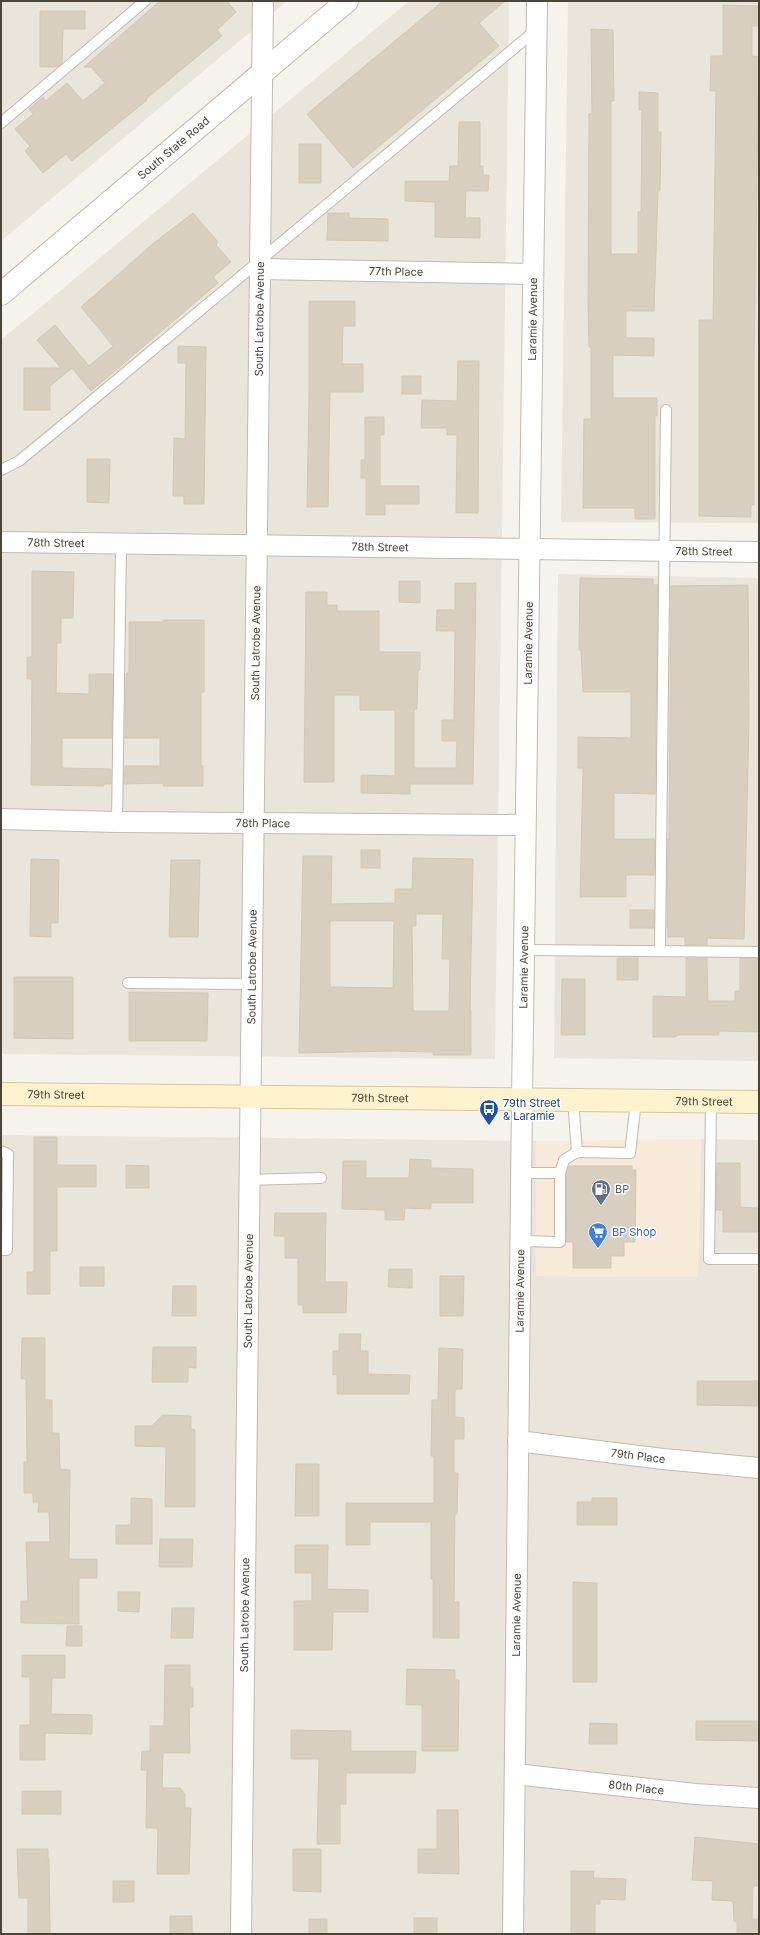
<svg xmlns="http://www.w3.org/2000/svg" width="760" height="1935" font-family="Inter,sans-serif">
	<rect width="100%" height="100%" fill="#f6f3ec"/>
	<g fill="#eae5da">
		<path d="M1,1H287L1,241Z"/>
		<path d="M409,1H509L495,1059L1,1054V340Z"/>
		<path d="M568,1H759V523L561,522Z"/>
		<path d="M558,574L759,578V1061L554,1058Z"/>
		<path d="M1,1135L536,1141V1276L698,1277L701,1139L759,1140V1934H1Z"/>
	</g>
	<path fill="#f7ead8" d="M701,1139L698,1277L536,1276V1141Z"/>
	<g fill="#d8cfc1" stroke="#d3c7b4" fill-rule="evenodd">
		<path d="M160,1H227L236,12L217,30L222,36L146,99L147,100L72,161L66,154L43,173L25,151L30,146L15,129L33,114L29,109L43,97L46,101L67,83L83,101L105,83L91,67H84Z"/>
		<path d="M443,1H505L479,23L499,46L353,168L307,114Z"/>
		<path d="M723,5L759,6V26H752V56L759,57L754,356V505H751V517L699,516V320H713L716,91H710L711,56H723Z"/>
		<path d="M40,11H85V29H63L62,63L57,67H40Z"/>
		<path d="M591,29L613,30L614,101H611V254H638V212H641L642,110H639V92L658,93V132H661L660,191H658L654,311H626V338H654V356L613,355V398H657V416H655V519H635V508H583L584,419H591V347H589L588,306L589,114H592Z"/>
		<path d="M459,122H480V166H483V175H489L488,191H466L465,218H480V238L435,237V202L405,201V181H449L450,166H458Z"/>
		<rect x="299" y="144" width="22" height="39"/>
		<path d="M193,213L218,242L216,245L231,262L213,277L218,283L91,391L72,368L50,386V410H24V368H61L37,340L55,325L89,366L113,346L81,307L155,242Z"/>
		<path d="M328,213H349V218L388,219V241L327,240Z"/>
		<path d="M309,301H355V326H343L342,364H363V392H330L328,507H307L309,398Z"/>
		<path d="M178,346L206,347L204,504H184V496H173L174,438L185,439L186,363H178Z"/>
		<path d="M458,361H479L478,513H456L457,435H447V428H421L422,400L457,401Z"/>
		<rect x="402" y="376" width="19" height="18"/>
		<path d="M365,417H384V435H380V486H419V504H385V515H366V478H361V460H365Z"/>
		<path d="M87,459H110L109,503L87,502Z"/>
		<path d="M32,571L74,572L73,618H61V643H57L56,693L89,694V674H113L112,738H62V768L111,769V784H104V786L31,785L32,679H27V657H32Z"/>
		<path d="M580,578L653,579V585H658L655,794L614,793V839H655L654,875H626V897H580L583,768H578V737L631,738V692H583L581,650H579Z"/>
		<path d="M399,581H420V603L399,602Z"/>
		<path d="M455,583H476L473,784H410V794L361,793V775L395,776V710H360V695H334V782H304L306,592H327V605H337V611H379V652H420V670H418L417,709H414V768H456L457,741H442V720H454L455,631H436L437,610H455Z"/>
		<path d="M748,585L749,720L744,939L707,938V945H685V937H668V928H667L668,839H669L671,586Z"/>
		<path d="M163,620H204V692H201V766H203V786H163V783L124,784L125,766H160V738H125L126,674L129,672V622H163Z"/>
		<rect x="361" y="850" width="19" height="18"/>
		<path d="M303,856H332L331,904L395,903V889H412L413,858L473,859L470,1011H471V1055H433V1052L394,1051L299,1053ZM416,914H443L442,959H450L449,1011H413L412,926H416ZM330,921H394L393,988L330,987Z"/>
		<path d="M31,859L59,860L58,923H51V937L30,936Z"/>
		<path d="M171,860H200L198,937H169Z"/>
		<rect x="630" y="910" width="24" height="18"/>
		<rect x="617" y="958" width="21" height="22"/>
		<path d="M686,958H707L708,1001H735V991H740V958H759V1032L719,1031V1035H677L676,1037H653V996L686,997Z"/>
		<path d="M14,977H73V1039L14,1038Z"/>
		<path d="M562,979H585V1035H561Z"/>
		<path d="M129,992L208,993L207,1041H129Z"/>
		<path d="M34,1137H57V1165H96V1187H57V1251H50V1294H27V1272H34Z"/>
		<path d="M410,1159L431,1160V1168L473,1169V1203H431V1209L405,1208L404,1220H385V1210L342,1209L343,1161H366V1178H409Z"/>
		<path d="M717,1163H740V1207L759,1208V1232H723V1210H716Z"/>
		<path d="M126,1165L149,1166V1188H126Z"/>
		<path d="M569,1166H632V1170H636L635,1242H624V1256H611V1268H573V1242H566V1174Z"/>
		<path d="M275,1213H326L325,1282H347L346,1313H303V1305H298V1258H285V1236H274Z"/>
		<rect x="80" y="1267" width="24" height="19"/>
		<path d="M389,1269H412V1288L388,1287Z"/>
		<path d="M440,1276H464L463,1316H440Z"/>
		<path d="M173,1286H196V1316H172Z"/>
		<path d="M339,1334H361L360,1351H368V1374L410,1375L409,1394H337V1374L333,1375V1351H339Z"/>
		<path d="M22,1338H45V1400H52V1433H59L60,1469L70,1470L69,1559H97V1578H79V1624L21,1623V1601H28L26,1542H50L49,1512H38L39,1502H33V1493H24V1462H27L26,1379H21Z"/>
		<path d="M153,1347H196V1368L188,1367V1382H152Z"/>
		<path d="M439,1348L463,1349L462,1389H455V1417L464,1418V1439H454V1473H458L457,1514H455L454,1602H459V1638H433V1579H431V1522H370V1545H346V1503H434V1456H431L432,1400H438Z"/>
		<path d="M697,1381H759V1406L697,1405Z"/>
		<path d="M163,1415L191,1416V1429L195,1430V1507H165L166,1447L135,1446V1426H152Z"/>
		<path d="M296,1464H319V1516H295Z"/>
		<path d="M131,1498L152,1499V1544H116V1525H131Z"/>
		<path d="M592,1498H617V1525H577V1502H592Z"/>
		<path d="M160,1539H193L192,1567H159Z"/>
		<path d="M295,1545H328L327,1589L368,1590V1612H333L332,1650H294V1601H312V1573H295Z"/>
		<path d="M573,1582L597,1583V1682H573Z"/>
		<path d="M118,1592H140L139,1612L118,1611Z"/>
		<path d="M172,1608H194L193,1638H171Z"/>
		<path d="M67,1626H82V1646H66Z"/>
		<path d="M22,1655H65V1678H52L51,1714L92,1715V1734L45,1733V1760H20V1725H30V1677H22Z"/>
		<path d="M165,1665H190V1688H193V1707H189L190,1753H163L162,1788H180L185,1794V1808H191L189,1874H157L158,1828H146L147,1770H141L142,1751H150V1726H164Z"/>
		<path d="M407,1669L455,1670V1680H459L458,1751H422V1705H406Z"/>
		<path d="M696,1721H759V1741L696,1740Z"/>
		<path d="M590,1723L617,1724V1744H589Z"/>
		<path d="M291,1730L351,1731V1751H416L415,1773H346V1804H340V1844H317L319,1759H291Z"/>
		<rect x="22" y="1791" width="39" height="23"/>
		<path d="M437,1810H458L459,1874L418,1873V1849H437Z"/>
		<path d="M695,1837L759,1844V1885L758,1886H753L752,1919H759V1934H737V1922L734,1921L733,1901L712,1900L713,1881L692,1880Z"/>
		<path d="M17,1849H48V1859H49L50,1934H28V1898H19Z"/>
		<path d="M293,1849H321V1892L293,1891Z"/>
		<path d="M571,1871H594L593,1878L626,1879L625,1900L600,1899V1904H595V1934H571Z"/>
		<rect x="113" y="1881" width="21" height="21"/>
		<rect x="170" y="1916" width="22" height="18"/>
		<rect x="414" y="1918" width="23" height="16"/>
		<rect x="309" y="1919" width="18" height="15"/>
	</g>
	<g fill="none" stroke-linecap="round" stroke-linejoin="round">
		<g stroke="#c2bbae" stroke-width="12">
			<g id="service">
				<path d="M1,123L145,1"/>
				<path d="M1,470L19,461L52,434L536,30"/>
				<path d="M117,822L121,544"/>
				<path d="M524,950L759,952"/>
				<path d="M660,951L666,410"/>
				<path d="M128,983L251,984"/>
				<path d="M573,1100L577,1152"/>
				<path d="M711,1102L709,1259H759"/>
				<path d="M1,1151L8,1154L7,1250H1"/>
				<path d="M560,1173L564,1160L577,1152L630,1153L636,1101"/>
				<path d="M248,1180L321,1178"/>
				<path d="M521,1241L560,1242V1173H521"/>
			</g>
		</g>
		<g stroke="#c2bbae" stroke-width="22">
			<g id="minor">
				<path id="s1" d="M260,269L533,274"/>
				<path id="s2" d="M1,542L759,552"/>
				<path id="s3" d="M1,819L117,822L525,825"/>
				<path id="s4" d="M518,1441L663,1459L759,1468"/>
				<path id="s5" d="M515,1774L695,1794L759,1798"/>
				<path id="s6" d="M241,1934L263,1"/>
				<path id="s7" d="M513,1934L522,1099L537,1"/>
			</g>
		</g>
		<g stroke="#c2bbae" stroke-width="24">
			<g id="tertiary">
				<path id="s8" d="M1,294L347,1"/>
			</g>
		</g>
		<g stroke="#d6c79b" stroke-width="24">
			<g id="secondary">
				<path id="s9" d="M1,1094L759,1102"/>
			</g>
		</g>
		<use href="#service" stroke="#fff" stroke-width="10"/>
		<use href="#minor" stroke="#fff" stroke-width="20"/>
		<use href="#tertiary" stroke="#fff" stroke-width="22"/>
		<use href="#secondary" stroke="#fff3cd" stroke-width="22"/>
	</g>
	<defs>
		<g id="bus-pin" transform="scale(1)"><path d="M0 17L-7.5 6A9.5 9.5 0 1 1 7.5 6Z" fill="#1a4fb4" stroke="#fff"/><path d="M-5-6H5V4H4V6H2V4H-2V6H-4V4H-5ZM-3.5-4V0h7V-4ZM-3.5 1.2v1.5H-2V1.2ZM2 1.2v1.5H3.5V1.2Z" fill="#fff"/></g>
		<g id="fuel-pin" transform="scale(1)"><path d="M0 17L-7.5 6A9.5 9.5 0 1 1 7.5 6Z" fill="#5c6f8a" stroke="#fff"/><path d="M-5.5-6h7V0h2V4h1.3V-2.5L3-4.5l.8-.8L6-3V5H2.5V1h-1V6h-7ZM-4.2-4.7v3.2H.2V-4.7Z" fill="#fff"/></g>
		<g id="supermarket-pin" transform="scale(1)"><path d="M0 17L-7.5 6A9.5 9.5 0 1 1 7.5 6Z" fill="#3f7fe0" stroke="#fff"/><path d="M-6-5.5h2.5l.6 2H6L4.5 2H-2.5L-4.4-4H-6ZM-1.5 3.2a1.3 1.3 0 1 0 .1 0ZM3 3.2a1.3 1.3 0 1 0 .1 0Z" fill="#fff"/></g>
	</defs>
	<g fill-rule="evenodd">
		<use href="#bus-pin" x="489" y="1109"/>
		<use href="#fuel-pin" x="601" y="1189"/>
		<use href="#supermarket-pin" x="598" y="1232"/>
	</g>
	<g text-anchor="middle" stroke-width="3" stroke-linejoin="round" paint-order="stroke">
		<g font-size="11" fill="#4b4439" stroke="#fff">
			<text dy="4" stroke="none"><textPath href="#s8" startOffset="226">South State Road</textPath></text>
			<text dy="4" stroke="none"><textPath href="#s1" startOffset="136">77th Place</textPath></text>
			<text dy="4" stroke="none"><textPath href="#s6" startOffset="1615">South Latrobe Avenue</textPath></text>
			<text dy="4" stroke="none"><textPath href="#s7" startOffset="1615">Laramie Avenue</textPath></text>
			<text dy="4" stroke="none"><textPath href="#s2" startOffset="55">78th Street</textPath></text>
			<text dy="4" stroke="none"><textPath href="#s2" startOffset="379">78th Street</textPath></text>
			<text dy="4" stroke="none"><textPath href="#s2" startOffset="703">78th Street</textPath></text>
			<text dy="4" stroke="none"><textPath href="#s6" startOffset="1291">South Latrobe Avenue</textPath></text>
			<text dy="4" stroke="none"><textPath href="#s7" startOffset="1291">Laramie Avenue</textPath></text>
			<text dy="4" stroke="none"><textPath href="#s3" startOffset="262">78th Place</textPath></text>
			<text dy="4" stroke="none"><textPath href="#s6" startOffset="967">South Latrobe Avenue</textPath></text>
			<text dy="4" stroke="none"><textPath href="#s7" startOffset="967">Laramie Avenue</textPath></text>
			<text dy="4" stroke="none"><textPath href="#s9" startOffset="55">79th Street</textPath></text>
			<text dy="4" stroke="none"><textPath href="#s9" startOffset="379">79th Street</textPath></text>
			<text dy="4" stroke="none"><textPath href="#s9" startOffset="703">79th Street</textPath></text>
			<text dy="4" stroke="none"><textPath href="#s6" startOffset="643">South Latrobe Avenue</textPath></text>
			<text dy="4" stroke="none"><textPath href="#s7" startOffset="643">Laramie Avenue</textPath></text>
			<text dy="4" stroke="none"><textPath href="#s4" startOffset="121">79th Place</textPath></text>
			<text dy="4" stroke="none"><textPath href="#s6" startOffset="319">South Latrobe Avenue</textPath></text>
			<text dy="4" stroke="none"><textPath href="#s7" startOffset="319">Laramie Avenue</textPath></text>
			<text dy="4" stroke="none"><textPath href="#s5" startOffset="122">80th Place</textPath></text>
		</g>
		<g font-size="11" fill="#164399" stroke="#fff" text-anchor="start">
			<text x="503" y="1107">79th Street<tspan x="503" dy="13">&amp; Laramie</tspan></text>
		</g>
		<g font-size="11" fill="#4e5e75" stroke="#fff" text-anchor="start">
			<text x="615" y="1193">BP</text>
		</g>
		<g font-size="11" fill="#366cbe" stroke="#fff" text-anchor="start">
			<text x="612" y="1236">BP Shop</text>
		</g>
	</g>
	<rect width="760" height="1935" fill="none" stroke="#4b4439" stroke-width="4"/>
</svg>
